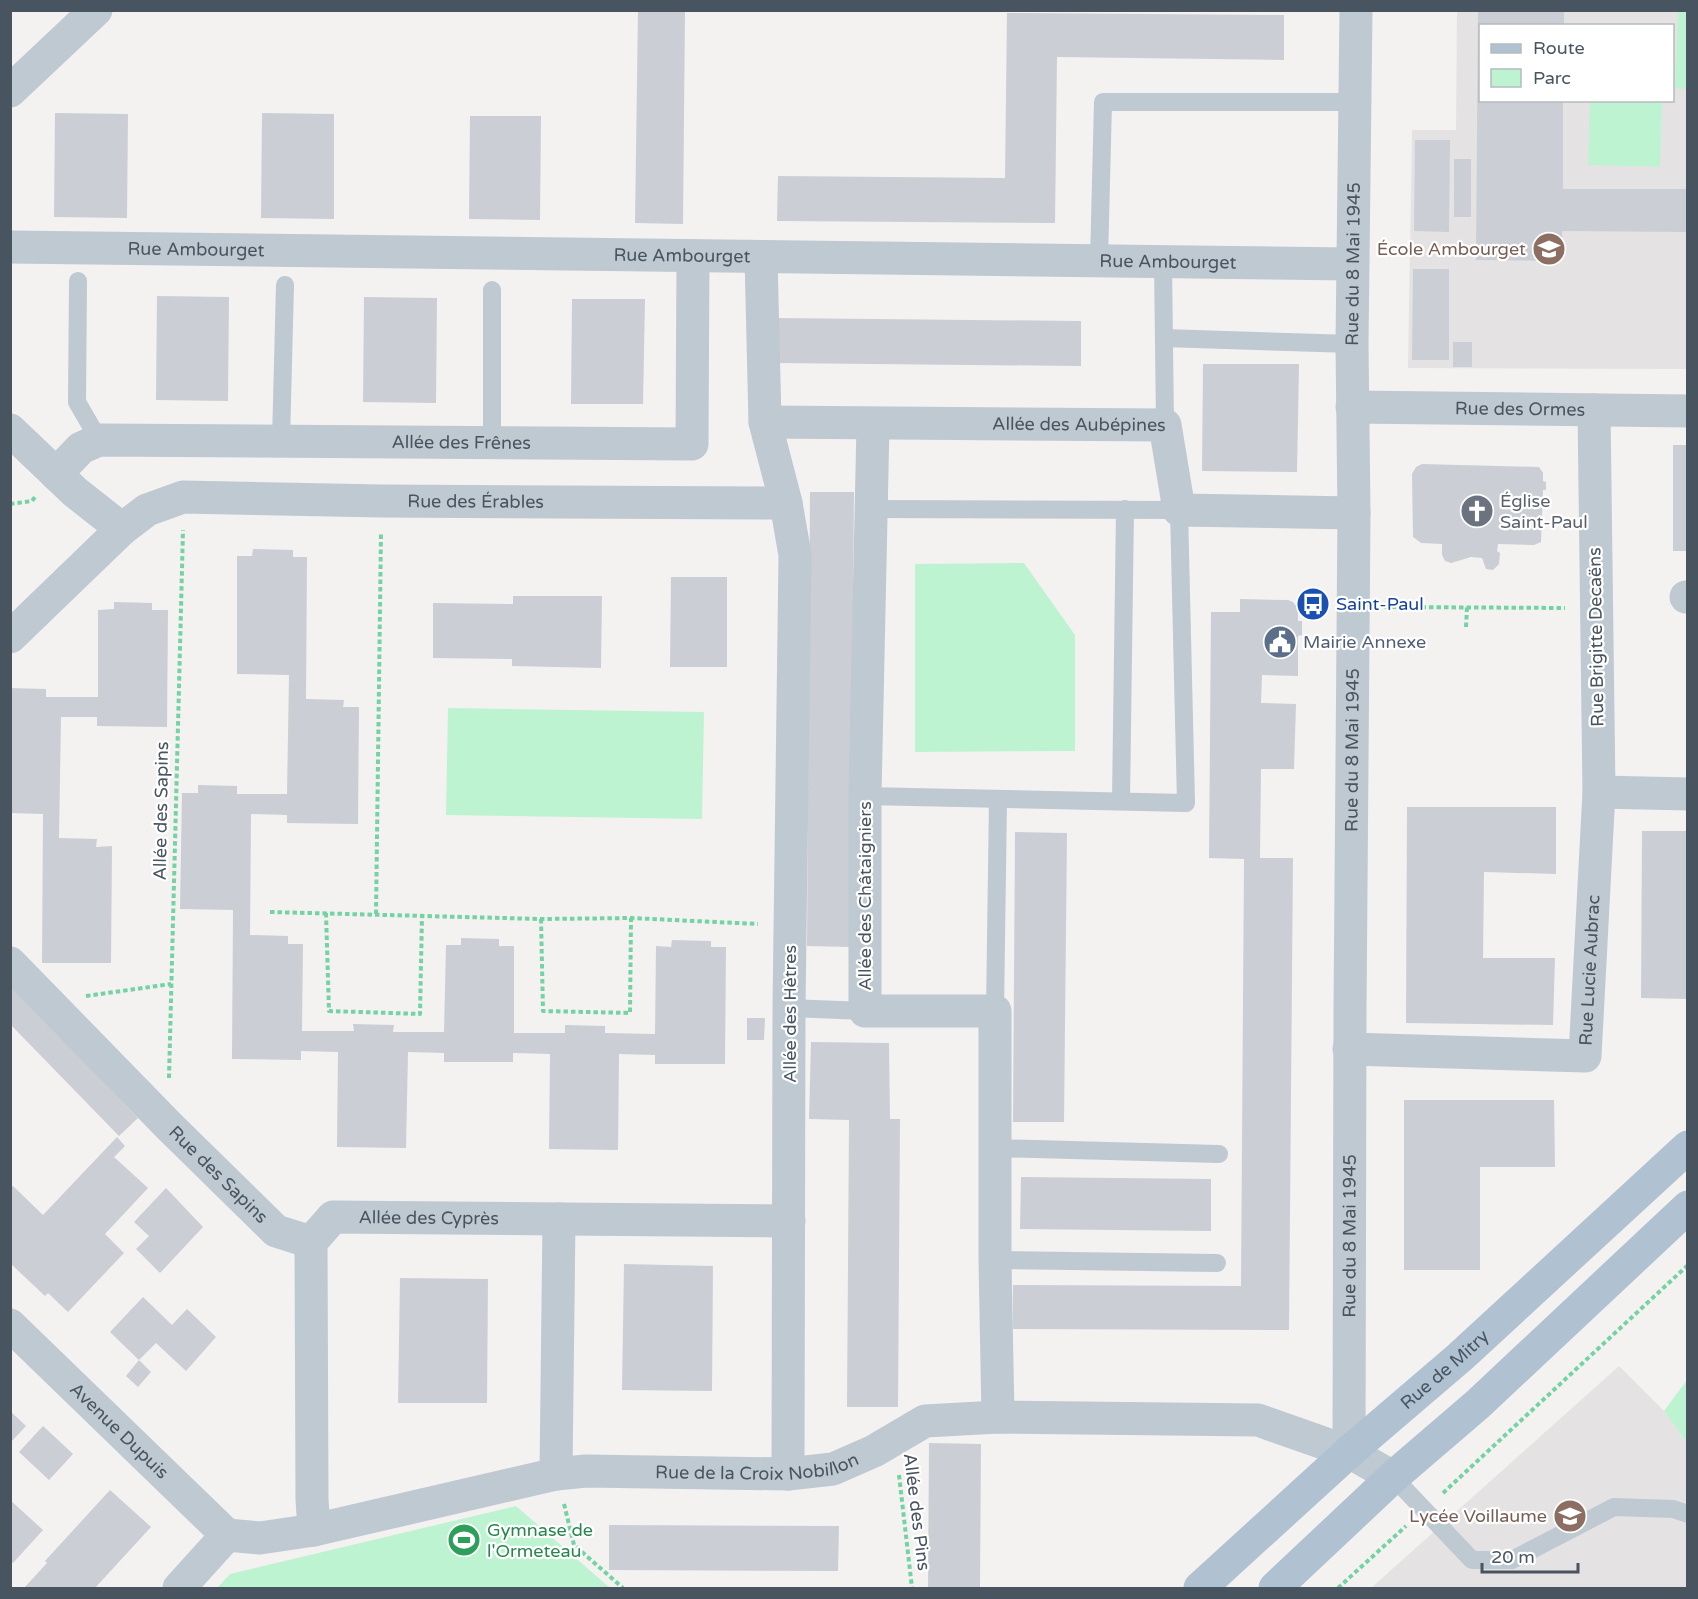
<svg xmlns="http://www.w3.org/2000/svg" width="1698" height="1599" font-family="'Varela Round',sans-serif">
	<rect width="100%" height="100%" fill="#f4f1f1"/>
	<g fill="#e5e2e3" fill-rule="evenodd">
		<path d="M1457,11H1687V369L1408,368L1412,130H1456ZM1480,26H1672V100H1480Z"/>
		<path d="M1619,1366L1664,1411L1687,1443V1588H1371Z"/>
	</g>
	<g fill="#bef3d1">
		<path d="M1678,11H1687V89L1675,88Z"/>
		<path d="M1590,101H1662L1660,167L1588,165Z"/>
		<path d="M1024,563L1075,635V751L915,752V564Z"/>
		<path d="M448,708L704,712L702,819L446,815Z"/>
		<path d="M1687,1380V1443L1664,1411Z"/>
		<path d="M516,1506L610,1588H217L230,1574Z"/>
	</g>
	<g fill="#cbced4">
		<path d="M638,10H685L683,224L635,223Z"/>
		<path d="M1478,10H1564V26H1480V100H1563V189H1688V232L1562,231V261L1476,260Z"/>
		<path d="M1007,13L1284,15V60L1057,57L1055,223L777,221L778,176L1005,178Z"/>
		<path d="M55,113L128,114L127,218L54,217Z"/>
		<path d="M262,113L334,114V219L261,218Z"/>
		<path d="M470,116H541L540,220L469,219Z"/>
		<path d="M1415,140H1450L1449,232L1414,231Z"/>
		<rect x="1454" y="159" width="17" height="58"/>
		<path d="M1413,269H1449V360H1412Z"/>
		<path d="M157,296L229,297L228,401L156,400Z"/>
		<path d="M364,297L437,298L436,403L363,402Z"/>
		<path d="M572,299H645L643,404H571Z"/>
		<path d="M777,318L1081,321V366L777,363Z"/>
		<rect x="1453" y="342" width="19" height="25"/>
		<path d="M1203,364H1299L1297,472L1202,471Z"/>
		<rect x="1673" y="445" width="15" height="106"/>
		<path d="M1422,464L1539,467L1543,473V481L1546,482V490H1543L1541,542L1534,545L1498,544L1497,551L1500,553L1499,564L1493,570L1486,569L1482,558L1471,557L1451,563L1445,561L1442,555V544L1421,543L1413,537L1412,474L1416,467Z"/>
		<path d="M810,492H854L850,947L807,946Z"/>
		<path d="M253,549L293,550V557H307L306,699L344,700L343,707H359L358,824L287,823V815L251,814L250,935L288,936V944H303L302,1031H354L353,1024L394,1025L393,1032H444L446,945H461V938L499,939V946H514V1033H565V1025L605,1026V1033L655,1034L656,946L671,947L672,940L711,941V947H726L725,1064H655V1055L619,1054L618,1150L549,1149L550,1054L513,1053V1062H444V1053L408,1052L406,1148L337,1147L338,1052L301,1051V1060L232,1059L233,910L180,909L182,793H198V785L237,786V794H287L289,675L237,674V556H252Z"/>
		<path d="M671,577H727V667H670Z"/>
		<path d="M513,596H602L601,668L512,666V659L433,658V603L513,604Z"/>
		<path d="M1240,599L1288,600L1293,602L1296,606L1298,611V621H1302V635L1298,636V676L1262,675L1261,703L1296,704L1294,769H1261L1260,858H1293L1289,1330L1013,1329V1285L1241,1286L1244,859L1209,858L1211,612H1240Z"/>
		<path d="M114,602L152,603V610H168L167,727L97,726V717H61L59,838L97,839L96,847L112,846L111,963H42L43,814L10,813V688L46,689V697H98V610L114,609Z"/>
		<path d="M1407,807H1556V874L1484,872L1483,958H1555L1553,1025L1406,1023Z"/>
		<path d="M1642,831H1688V999L1641,998Z"/>
		<path d="M1015,832L1067,833L1064,1122H1013Z"/>
		<path d="M10,985L138,1118L119,1136L10,1024Z"/>
		<path d="M747,1018H765L764,1040H747Z"/>
		<path d="M811,1042L889,1043L890,1119H900L898,1407H847L849,1120L809,1119Z"/>
		<path d="M1404,1100H1554L1555,1167H1480V1270H1404Z"/>
		<path d="M117,1137L125,1146L114,1157L148,1188L105,1234L124,1253L68,1312L48,1293L45,1296L10,1263V1188L13,1186L43,1215Z"/>
		<path d="M1021,1177L1211,1179V1231L1020,1229Z"/>
		<path d="M166,1188L203,1227L160,1273L136,1249L149,1236L134,1222Z"/>
		<path d="M624,1264L713,1266L712,1391L622,1390Z"/>
		<path d="M400,1278L488,1279L487,1403H398Z"/>
		<path d="M143,1297L172,1325L187,1309L216,1337L186,1371L156,1343L139,1360L110,1332Z"/>
		<path d="M139,1360L151,1372L138,1387L126,1376Z"/>
		<path d="M10,1411L26,1426L10,1443Z"/>
		<path d="M43,1426L73,1454L49,1480L19,1452Z"/>
		<path d="M929,1443L981,1444L980,1588H928Z"/>
		<path d="M110,1490L151,1527L95,1588H24L47,1563L45,1561Z"/>
		<path d="M10,1500L43,1530L13,1563L10,1561Z"/>
		<path d="M609,1525L839,1526L838,1571L609,1570Z"/>
	</g>
	<g fill="none" stroke-linecap="round" stroke-linejoin="round">
		<g stroke="#74d3a2" stroke-width="4" stroke-dasharray="4.5 3" stroke-linecap="butt">
			<path d="M10,504L32,501L35,497"/>
			<path d="M1384,607L1565,608"/>
			<path d="M1466,627L1467,607"/>
			<path d="M270,912L541,919L631,918L758,924"/>
			<path d="M326,913L329,1011L420,1014L422,915"/>
			<path d="M376,914L381,532"/>
			<path d="M541,919L543,1011L630,1013L631,918"/>
			<path d="M86,996L171,984"/>
			<path d="M169,1078L183,530"/>
			<path d="M899,1475L912,1588"/>
			<path d="M1443,1493L1688,1265"/>
			<path d="M564,1504L574,1545L623,1588"/>
			<path d="M1338,1588L1406,1526"/>
		</g>
		<g stroke="#bec9d1" stroke-width="18">
			<path d="M1099,261L1103,102H1354"/>
			<path d="M1163,262L1165,425"/>
			<path d="M78,281L77,402L99,440"/>
			<path d="M492,290V442"/>
			<path d="M1164,338L1352,344"/>
			<path d="M281,441L285,285"/>
			<path d="M865,796L1186,803L1179,510L871,509"/>
			<path d="M1121,801L1125,509"/>
			<path d="M789,1008L865,1011"/>
			<path d="M995,1011L998,799"/>
			<path d="M994,1148L1219,1154"/>
			<path d="M995,1260L1217,1263"/>
			<path d="M1393,1477L1472,1560H1512L1614,1507L1673,1509L1688,1514"/>
		</g>
		<g stroke="#bec9d1" stroke-width="33">
			<path d="M10,91L96,10"/>
			<path id="s1" d="M10,247L1352,264"/>
			<path d="M761,257L765,422L786,503"/>
			<path id="s2" d="M1352,407L1688,411"/>
			<path id="s3" d="M765,422L1165,425L1179,510L1354,513"/>
			<path d="M873,424L865,796V1011H995V1260L998,1417"/>
			<path d="M10,430L75,492L122,529"/>
			<path id="s4" d="M56,474L81,448L99,440L692,444L693,256"/>
			<path d="M1686,597H1688"/>
			<path id="s5" d="M10,637L122,529L147,510L183,497L381,501L786,503L795,555L789,1008L788,1474"/>
			<path d="M1599,792L1688,794"/>
			<path id="s6" d="M10,963L169,1126L276,1231L311,1242"/>
			<path id="s7" d="M1349,1049L1585,1056L1599,792L1594,410"/>
			<path id="s8" d="M311,1242L333,1217L789,1221"/>
			<path d="M311,1242L312,1499L314,1530"/>
			<path id="s9" d="M10,1325L227,1535"/>
			<path id="s10" d="M1349,1452L1350,1011L1354,513L1352,344L1356,10"/>
			<path d="M556,1474L559,1219"/>
			<path id="s11" d="M227,1535L260,1538L314,1530L556,1474L586,1471L788,1474L833,1469L874,1451L925,1421L998,1417L1258,1420L1349,1452L1393,1477"/>
			<path d="M179,1588L227,1535"/>
		</g>
		<g stroke="#b0c1d1" stroke-width="33">
			<path id="s12" d="M1200,1588L1349,1452L1460,1357L1688,1147"/>
			<path d="M1275,1588L1393,1477L1478,1404L1688,1207"/>
		</g>
	</g>
	<defs>
		<g id="school-disc" transform="scale(1.725)"><circle r="9.5" fill="#8d6e63" stroke="#fff"/><path d="M0-5L7-2L0 1L-7-2ZM-4 1L0 2.5L4 1V4Q0 6-4 4Z" fill="#fff"/></g>
		<g id="church-disc" transform="scale(1.725)"><circle r="9.5" fill="#6b7280" stroke="#fff"/><path d="M-1.2-6h2.4v3.5h3.3v2.4h-3.3V6h-2.4V-.1h-3.3v-2.4h3.3Z" fill="#fff"/></g>
		<g id="bus-disc" transform="scale(1.725)"><circle r="9.5" fill="#1a4fb4" stroke="#fff"/><path d="M-5-6H5V4H4V6H2V4H-2V6H-4V4H-5ZM-3.5-4V0h7V-4ZM-3.5 1.2v1.5H-2V1.2ZM2 1.2v1.5H3.5V1.2Z" fill="#fff"/></g>
		<g id="civic-disc" transform="scale(1.725)"><circle r="9.5" fill="#5c6f8a" stroke="#fff"/><path d="M-.6-6.5H3V-4.5H.6V-3L4-1V1h2V6H-6V1h2V-1L-.6-3ZM-1.2 2.5V6h2.4V2.5Z" fill="#fff"/></g>
		<g id="stadium-disc" transform="scale(1.725)"><circle r="9.5" fill="#2e9e5b" stroke="#fff"/><path d="M0-5a6.5 5 0 1 0 0 10a6.5 5 0 1 0 0-10ZM-3.5-1.8h7v3.6h-7Z" fill="#fff"/></g>
	</defs>
	<g fill-rule="evenodd">
		<use href="#school-disc" x="1549" y="249"/>
		<use href="#church-disc" x="1477" y="511"/>
		<use href="#bus-disc" x="1313" y="604"/>
		<use href="#civic-disc" x="1280" y="642"/>
		<use href="#school-disc" x="1570" y="1516"/>
		<use href="#stadium-disc" x="464" y="1540"/>
	</g>
	<g text-anchor="middle" stroke-width="4.5" stroke-linejoin="round" paint-order="stroke">
		<g font-size="18" fill="#485560" stroke="#fff">
			<text dy="6" stroke="none"><textPath href="#s1" startOffset="186">Rue Ambourget</textPath></text>
			<text dy="6" stroke="none"><textPath href="#s1" startOffset="672">Rue Ambourget</textPath></text>
			<text dy="6" stroke="none"><textPath href="#s1" startOffset="1158">Rue Ambourget</textPath></text>
			<text dy="6" stroke="none"><textPath href="#s10" startOffset="1188">Rue du 8 Mai 1945</textPath></text>
			<text dy="6" stroke="none"><textPath href="#s2" startOffset="168">Rue des Ormes</textPath></text>
			<text dy="6" stroke="none"><textPath href="#s3" startOffset="314">Allée des Aubépines</textPath></text>
			<text dy="6" stroke="none"><textPath href="#s4" startOffset="418">Allée des Frênes</textPath></text>
			<text dy="6" stroke="none"><textPath href="#s5" startOffset="518">Rue des Érables</textPath></text>
			<text transform="translate(1596 637) rotate(-91)" y="6">Rue Brigitte Decaëns</text>
			<text dy="6" stroke="none"><textPath href="#s10" startOffset="702">Rue du 8 Mai 1945</textPath></text>
			<text transform="translate(161 811) rotate(-89)" y="6">Allée des Sapins</text>
			<text transform="translate(865 896) rotate(-90)" y="6">Allée des Châtaigniers</text>
			<text dy="6" stroke="none"><textPath href="#s7" startOffset="322">Rue Lucie Aubrac</textPath></text>
			<text transform="translate(790 1014) rotate(-90)" y="6">Allée des Hêtres</text>
			<text dy="6" stroke="none"><textPath href="#s6" startOffset="297">Rue des Sapins</textPath></text>
			<text dy="6" stroke="none"><textPath href="#s8" startOffset="129">Allée des Cyprès</textPath></text>
			<text dy="6" stroke="none"><textPath href="#s10" startOffset="216">Rue du 8 Mai 1945</textPath></text>
			<text dy="6" stroke="none"><textPath href="#s12" startOffset="328">Rue de Mitry</textPath></text>
			<text dy="6" stroke="none"><textPath href="#s9" startOffset="152">Avenue Dupuis</textPath></text>
			<text dy="6" stroke="none"><textPath href="#s11" startOffset="538">Rue de la Croix Nobillon</textPath></text>
			<text transform="translate(917 1512) rotate(83)" y="6">Allée des Pins</text>
		</g>
		<g font-size="18" fill="#785e54" stroke="#fff" text-anchor="end">
			<text x="1526" y="255">École Ambourget</text>
			<text x="1547" y="1522">Lycée Voillaume</text>
		</g>
		<g font-size="18" fill="#5b616d" stroke="#fff" text-anchor="start">
			<text x="1500" y="507">Église<tspan x="1500" dy="21">Saint-Paul</tspan></text>
		</g>
		<g font-size="18" fill="#164399" stroke="#fff" text-anchor="start">
			<text x="1336" y="610">Saint-Paul</text>
		</g>
		<g font-size="18" fill="#4e5e75" stroke="#fff" text-anchor="start">
			<text x="1303" y="648">Mairie Annexe</text>
		</g>
		<g font-size="18" fill="#27864d" stroke="#fff" text-anchor="start">
			<text x="487" y="1536">Gymnase de<tspan x="487" dy="21">l'Ormeteau</tspan></text>
		</g>
	</g>
	<rect width="1698" height="1599" fill="none" stroke="#485560" stroke-width="24"/>
	<rect x="1479" y="24" width="195" height="78" fill="#ffffff" stroke="#b6bbbf" stroke-width="1.5"/>
	<rect x="1491" y="44" width="30" height="9" fill="#b0c1d1" stroke="#b6bbbf" stroke-width="1.5"/>
	<text x="1533" y="54" font-size="18" fill="#485560">Route</text>
	<rect x="1491" y="69" width="30" height="18" fill="#bef3d1" stroke="#b6bbbf" stroke-width="1.5"/>
	<text x="1533" y="84" font-size="18" fill="#485560">Parc</text>
	<path d="M1482 1563v9h96v-9" fill="none" stroke="#485560" stroke-width="3"/>
	<text x="1491" y="1563" font-size="18" fill="#485560" stroke="#ffffff" stroke-width="4.5" paint-order="stroke">20 m</text>
</svg>
